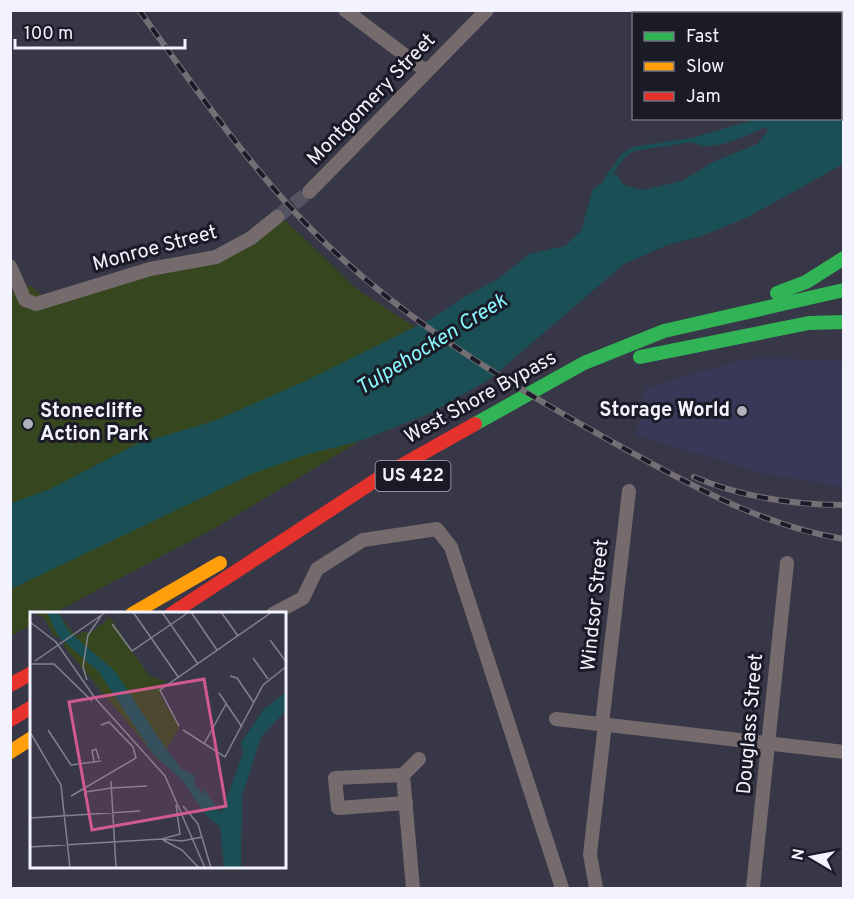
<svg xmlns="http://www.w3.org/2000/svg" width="854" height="899" viewBox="0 0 854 899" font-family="Overpass,sans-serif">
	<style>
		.built { fill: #383858 }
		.green { fill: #364720 }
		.water { fill: #1a5055 }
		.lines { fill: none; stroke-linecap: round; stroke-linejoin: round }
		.stream { stroke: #1a5055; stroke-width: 4 }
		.street-tunnel { stroke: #535362; stroke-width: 14; stroke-dasharray: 14 7; stroke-linecap: butt }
		.street { stroke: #756b6c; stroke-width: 14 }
		.fast { stroke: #30b455; stroke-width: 14 }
		.slow { stroke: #ff9f0a; stroke-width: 14 }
		.jam { stroke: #e5322d; stroke-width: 14 }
		.rail-casing { stroke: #746e75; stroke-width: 6 }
		.rail { stroke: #1b1b28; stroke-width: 4; stroke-dasharray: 11; stroke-linecap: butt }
		.poi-dot { fill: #b1b1be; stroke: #1b1b28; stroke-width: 2 }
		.labels { text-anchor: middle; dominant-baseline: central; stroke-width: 6; stroke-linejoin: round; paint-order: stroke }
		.shield { fill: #1b1b28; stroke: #b2b2be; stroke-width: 1.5 }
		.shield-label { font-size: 18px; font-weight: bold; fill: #f2f3fe }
		.street-label { font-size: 20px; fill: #f2f3fe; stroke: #1b1b28 }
		.poi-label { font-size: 20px; font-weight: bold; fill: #f2f3fe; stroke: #1b1b28; text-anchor: end }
		.water-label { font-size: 21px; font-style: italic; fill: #89f9ff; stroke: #1b1b28 }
		.inset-road { fill: none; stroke: #828290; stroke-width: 1.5 }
		.view { fill: #d05a8c; fill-opacity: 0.15; stroke: #d05a8c; stroke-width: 3 }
		.inset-edge { fill: none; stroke: #f2f3fe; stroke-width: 3 }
	</style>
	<rect width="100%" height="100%" fill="#373747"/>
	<!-- built -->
	<polygon class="built" points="764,358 843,361 843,487 762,473 636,435 646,388 742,360"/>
	<!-- green -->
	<polygon class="green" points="285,220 358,290 415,327 460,397 428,414 360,441 217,527 52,614 32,614 31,625 11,636 11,294 30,285 53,305 134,279 218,263"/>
	<!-- water -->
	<path class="water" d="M 843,77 L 843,164 L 748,217 L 702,236 L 670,244 L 624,264 L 490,379 L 428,414 L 360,441 L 305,455 L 252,474 L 11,589 L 11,503 L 50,489 L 137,444 L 214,421 L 301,383 L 433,318 L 464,297 L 498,279 L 529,254 L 565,246 L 581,231 L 593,189 L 616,173 L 623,185 L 643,190 L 682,181 L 711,163 L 757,144 L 768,131 L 765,127 C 744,137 707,156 688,139 L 757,119 L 840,118 L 841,79 Z"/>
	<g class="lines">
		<!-- stream -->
		<polyline class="stream" points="605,181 623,156 633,149 692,140"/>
		<!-- street-tunnel -->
		<polyline class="street-tunnel" points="277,217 309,192"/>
		<!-- street -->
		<g class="street">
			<polyline points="345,10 426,71"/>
			<polyline points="309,192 487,10"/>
			<polyline points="10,266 25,300 36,304 150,269 216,257 251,238 277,217"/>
			<polyline points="273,614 303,598 317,569 363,540 437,529 451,547 562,888"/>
			<polyline points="556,719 844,752"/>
			<polyline points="602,724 629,491"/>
			<polyline points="403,775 335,778 338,808 406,803"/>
			<polyline points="413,888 403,775 419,759"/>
			<polyline points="596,888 590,854 605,724"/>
			<polyline points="753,888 787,563"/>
		</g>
		<!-- fast -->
		<g class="fast">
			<polyline points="777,293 806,282 844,258"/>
			<polyline points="640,357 809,323 844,322"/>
			<polyline points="475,424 584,363 664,331 844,290"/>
		</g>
		<!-- slow -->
		<g class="slow">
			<polyline points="132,614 220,563"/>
			<polyline points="10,752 32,738"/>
		</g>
		<!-- jam -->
		<g class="jam">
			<polyline points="171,614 379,478 475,424"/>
			<polyline points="10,685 32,673"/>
			<polyline points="10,720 32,707"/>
		</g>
		<!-- rail casing -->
		<g class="rail-casing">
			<g id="rail">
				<path d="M 139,10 C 185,74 230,139 282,198 C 376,305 503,382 627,450 C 694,487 766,527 844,539"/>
				<path d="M 694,477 C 742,497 792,505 844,505"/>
			</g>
		</g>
		<!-- rail -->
		<use href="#rail" class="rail"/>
	</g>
	<!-- markers -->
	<g class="poi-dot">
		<circle cx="742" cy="411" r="6"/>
		<circle cx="28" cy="424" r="6"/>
	</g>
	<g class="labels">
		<!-- shield labels -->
		<rect class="shield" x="375.5" y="461" width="75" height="30" rx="4.5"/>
		<g class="shield-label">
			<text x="413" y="476">US 422</text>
		</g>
		<!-- street labels -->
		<g class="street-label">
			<text transform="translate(372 100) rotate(-46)">Montgomery Street</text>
			<text transform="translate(155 249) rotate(-15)">Monroe Street</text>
			<text transform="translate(481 398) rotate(-29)">West Shore Bypass</text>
			<text transform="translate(596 605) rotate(-84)">Windsor Street</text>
			<text transform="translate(751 724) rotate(-85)">Douglass Street</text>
		</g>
		<!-- poi labels -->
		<g class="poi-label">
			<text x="730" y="411">Storage World</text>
			<text x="40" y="412" text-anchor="start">Stonecliffe<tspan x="40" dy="23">Action Park</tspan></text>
		</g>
		<!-- water labels -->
		<g class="water-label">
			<text transform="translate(432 345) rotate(-32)">Tulpehocken Creek</text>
		</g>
	</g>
	<!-- overview -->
	<g transform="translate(30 612)">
		<rect width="256" height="256" fill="#373747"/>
		<path d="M 6,0 L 33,0 L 30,3 L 45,24 L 55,19 L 61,21 L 80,5 L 119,64 L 136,69 L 128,74 L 132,79 L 130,83 L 149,115 L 130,150 L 33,33 L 36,29 L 24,24 L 12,3 L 8,4 Z" fill="#364720"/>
		<path d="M 17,0 L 28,0 L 39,20 L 84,58 L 136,137 L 152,158 L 164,163 L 165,173 L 175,185 L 171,173 L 191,202 L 213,141 L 211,131 L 234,97 L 256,80 L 256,98 L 231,125 L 212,184 L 211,256 L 194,256 L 190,215 L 176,203 L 151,167 L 123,142 L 69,60 L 28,24 Z" fill="#1a5055"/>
		<path class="inset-road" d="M 103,0 L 149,66M 132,0 L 168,52M 161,0 L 187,38M 191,0 L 208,24M 0,10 L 26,30 L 65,86 L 135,164 L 175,256M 82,12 L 102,39 L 159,0M 240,28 L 257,51M 223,46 L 238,67M 5,49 L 76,0M 1,52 L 24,52 L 62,89M 200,64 L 207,66 L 224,91M 57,68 L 53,55 L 58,23 L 71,4M 189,81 L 212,115M 149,114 L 130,78 L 242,0M 18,118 L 41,153 L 71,149M 153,118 L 195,145 L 233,73 L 257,54M 0,120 L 31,173 L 40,256M 174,132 L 196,92M 64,149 L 62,139 L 66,137 L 69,147M 81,169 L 86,256M 81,176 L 117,174M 56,180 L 81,176M 41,184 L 106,146 L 103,135 L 79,110 L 71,113M 153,194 L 168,212 L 181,256M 0,206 L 110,199M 132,227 L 150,222 L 146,193M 133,228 L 152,238 L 169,256M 0,235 L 132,227 L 152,229 L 172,225"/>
		<path class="view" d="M 174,67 L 196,194 L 62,218 L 39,90 Z"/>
		<rect width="256" height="256" class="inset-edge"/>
	</g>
	<!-- border -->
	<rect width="854" height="899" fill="none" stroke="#f2f3fe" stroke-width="24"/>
	<!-- legend -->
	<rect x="632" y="12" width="210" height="108" fill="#1b1b28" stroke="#71717e" stroke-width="1.5"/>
	<rect x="644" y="32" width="30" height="9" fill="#30b455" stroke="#71717e" stroke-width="1.5"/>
	<text x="686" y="42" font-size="18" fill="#f2f3fe">Fast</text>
	<rect x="644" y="62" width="30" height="9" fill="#ff9f0a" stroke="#71717e" stroke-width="1.5"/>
	<text x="686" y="72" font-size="18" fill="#f2f3fe">Slow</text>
	<rect x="644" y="92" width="30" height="9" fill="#e5322d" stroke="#71717e" stroke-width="1.5"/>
	<text x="686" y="102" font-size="18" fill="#f2f3fe">Jam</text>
	<!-- north arrow -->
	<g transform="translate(812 857) rotate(280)" stroke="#1b1b28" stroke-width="4.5" paint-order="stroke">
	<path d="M0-4.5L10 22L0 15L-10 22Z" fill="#f2f3fe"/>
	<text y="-9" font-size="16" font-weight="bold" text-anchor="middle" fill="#f2f3fe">N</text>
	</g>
	<!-- scale -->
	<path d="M15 39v9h170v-9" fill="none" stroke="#f2f3fe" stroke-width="3"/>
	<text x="24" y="39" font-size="18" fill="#f2f3fe" stroke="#1b1b28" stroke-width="4.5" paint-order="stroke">100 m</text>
</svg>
